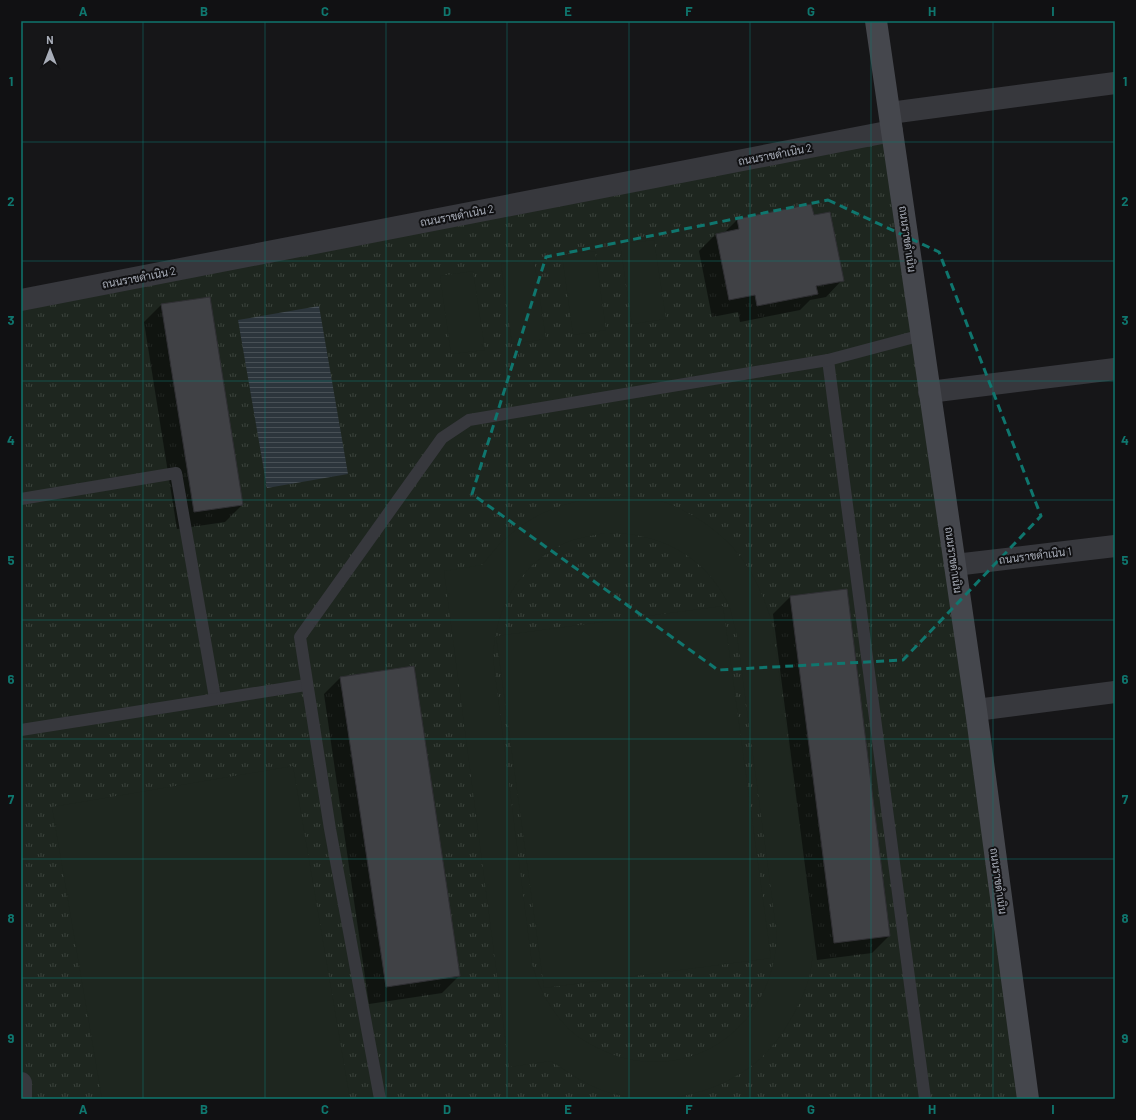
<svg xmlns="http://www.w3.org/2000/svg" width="1136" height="1120" viewBox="0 0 1136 1120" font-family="Barlow,Sarabun,sans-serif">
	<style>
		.grass { fill: url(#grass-tufts) }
		.pitch { fill: #1e261f; fill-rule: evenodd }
		.water { fill: url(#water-rules) }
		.shadow { fill: #0007 }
		.building { fill: #404145; stroke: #303034 }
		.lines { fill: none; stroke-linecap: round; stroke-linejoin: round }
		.lane { stroke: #37383d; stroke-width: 12 }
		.street { stroke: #37383d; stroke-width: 22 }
		.secondary { stroke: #45474d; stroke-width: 22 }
		.marked { fill: none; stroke: #0f766e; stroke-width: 3; stroke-dasharray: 8 5; stroke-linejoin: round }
		.grid { fill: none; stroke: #0f766e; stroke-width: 1; stroke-opacity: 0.55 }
		.labels { text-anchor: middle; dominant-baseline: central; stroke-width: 4; stroke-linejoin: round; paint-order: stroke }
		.street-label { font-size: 11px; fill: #a8adb8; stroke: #111113 }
		.neatline { fill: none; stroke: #0f766e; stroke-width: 1.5 }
		.grid-label { font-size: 13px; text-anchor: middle; font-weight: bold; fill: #0f766e }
	</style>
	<defs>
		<pattern id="grass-tufts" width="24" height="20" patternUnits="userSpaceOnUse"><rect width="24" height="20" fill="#1e261f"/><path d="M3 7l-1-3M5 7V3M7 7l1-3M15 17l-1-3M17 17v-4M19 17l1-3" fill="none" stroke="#3c433d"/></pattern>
		<pattern id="water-rules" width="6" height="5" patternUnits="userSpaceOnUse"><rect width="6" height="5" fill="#2c353c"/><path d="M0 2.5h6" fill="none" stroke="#485056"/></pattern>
	</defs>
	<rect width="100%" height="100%" fill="#161618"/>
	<!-- grass -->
	<polygon class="grass" points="892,131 1028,1099 21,1099 21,300"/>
	<!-- pitch -->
	<g class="pitch">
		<polygon points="654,240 666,319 632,324 620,244"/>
		<polygon points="595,251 606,330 573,335 562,255"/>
		<polygon points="534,260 546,339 512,344 501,264"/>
		<polygon points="473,271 485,350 451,354 440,276"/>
		<path d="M 628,496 C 638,498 649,499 659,501 C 671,503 684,511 695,517 C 738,543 757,575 772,622 L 814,930 C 813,949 813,969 806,987 C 798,1010 779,1042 761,1058 C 721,1094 658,1109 607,1092 C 586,1085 569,1073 551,1061 L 509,1067 L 444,571 L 482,565 C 489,557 496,547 504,540 C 542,505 579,498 628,496 ZM 605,533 C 658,532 703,554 728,603 C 732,613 734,625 737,636 L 777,935 C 774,1017 707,1078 624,1058 C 608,1054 583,1042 571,1031 C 551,1012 539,989 532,964 L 493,658 C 495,610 517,568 561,545 C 575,538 590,536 605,533 Z"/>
		<polygon points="723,606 771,958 544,988 496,636"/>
		<polygon points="293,766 350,1099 102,1099 52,807"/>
	</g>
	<!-- water -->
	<polygon class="water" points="319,306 348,474 267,488 238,320"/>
	<!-- shadow -->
	<g class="shadow">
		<polygon points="811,206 813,216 842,280 826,297 810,300 800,310 740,322 738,312 712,317 699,251 716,234 724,233 737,220"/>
		<polygon points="161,305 242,505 225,522 177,529 144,322"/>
		<polygon points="790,597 889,936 872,953 817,960 773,614"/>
		<polygon points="341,677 459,976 442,993 369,1004 324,694"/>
	</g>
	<!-- building -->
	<g class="building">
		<polygon points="811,204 814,215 830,212 844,281 816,286 818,294 757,306 755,295 729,300 716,234 739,229 737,219"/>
		<polygon points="210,297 243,505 194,512 161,304"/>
		<polygon points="847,589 890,936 834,943 790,596"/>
		<polygon points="414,666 460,976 386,987 340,677"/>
	</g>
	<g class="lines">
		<!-- lane -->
		<g class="lane">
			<polyline points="828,360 925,1099"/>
			<polyline points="21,499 176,473 215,698"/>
			<polyline points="21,730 306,685"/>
			<polyline points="380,1099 330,829 300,637 442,438 469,420 828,360 922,335"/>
		</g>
		<!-- street -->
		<g class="street">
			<polyline points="890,113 1115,83"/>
			<polyline points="21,300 892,131"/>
			<polyline points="929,392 1115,369"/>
			<polyline points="955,565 1115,546"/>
			<polyline points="976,710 1115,692"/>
			<polyline points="21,1083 21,1099"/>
		</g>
		<!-- secondary -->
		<polyline class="secondary" points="876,21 976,710 1028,1099"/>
	</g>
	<!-- marked area -->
	<path class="marked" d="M 828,200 L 939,252 L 1041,516 L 903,660 L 718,670 L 472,494 L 546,257 Z"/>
	<!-- grid -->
	<path class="grid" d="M 143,21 L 143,1099M 265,21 L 265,1099M 386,21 L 386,1099M 507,21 L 507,1099M 629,21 L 629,1099M 750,21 L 750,1099M 871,21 L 871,1099M 993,21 L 993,1099M 21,142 L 1115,142M 21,261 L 1115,261M 21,381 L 1115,381M 21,500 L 1115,500M 21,620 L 1115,620M 21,739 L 1115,739M 21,859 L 1115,859M 21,978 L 1115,978"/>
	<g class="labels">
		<!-- street labels -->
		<g class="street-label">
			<text transform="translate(775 154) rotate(-11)">ถนนราขดำเนิน 2</text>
			<text transform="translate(457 215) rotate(-11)">ถนนราขดำเนิน 2</text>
			<text transform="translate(908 239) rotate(82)">ถนนราขดำเนิน</text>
			<text transform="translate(139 277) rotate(-11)">ถนนราขดำเนิน 2</text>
			<text transform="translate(1035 555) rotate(-7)">ถนนราขดำเนิน 1</text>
			<text transform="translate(954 560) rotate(82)">ถนนราขดำเนิน</text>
			<text transform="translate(999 881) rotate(82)">ถนนราขดำเนิน</text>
		</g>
	</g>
	<!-- border -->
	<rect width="1136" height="1120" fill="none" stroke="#111113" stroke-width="44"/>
	<!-- north arrow -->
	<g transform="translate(50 50)" stroke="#111113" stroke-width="3" paint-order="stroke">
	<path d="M0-3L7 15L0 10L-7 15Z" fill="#a8adb8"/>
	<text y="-6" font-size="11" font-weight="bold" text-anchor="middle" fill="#a8adb8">N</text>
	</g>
	<rect x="22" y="22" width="1092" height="1076" class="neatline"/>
	<g class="grid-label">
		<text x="83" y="16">A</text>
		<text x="204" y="16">B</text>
		<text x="325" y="16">C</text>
		<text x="447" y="16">D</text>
		<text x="568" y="16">E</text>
		<text x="689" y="16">F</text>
		<text x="811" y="16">G</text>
		<text x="932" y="16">H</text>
		<text x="1053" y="16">I</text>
		<text x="11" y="86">1</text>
		<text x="1125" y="86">1</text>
		<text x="11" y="206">2</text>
		<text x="1125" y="206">2</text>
		<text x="11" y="325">3</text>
		<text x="1125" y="325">3</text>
		<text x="11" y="445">4</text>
		<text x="1125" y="445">4</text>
		<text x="11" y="565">5</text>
		<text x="1125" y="565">5</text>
		<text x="11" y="684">6</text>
		<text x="1125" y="684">6</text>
		<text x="11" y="804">7</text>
		<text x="1125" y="804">7</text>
		<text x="11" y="923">8</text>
		<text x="1125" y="923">8</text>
		<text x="11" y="1043">9</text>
		<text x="1125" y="1043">9</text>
		<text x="83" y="1114">A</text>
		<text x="204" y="1114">B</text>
		<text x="325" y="1114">C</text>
		<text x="447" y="1114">D</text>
		<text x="568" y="1114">E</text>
		<text x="689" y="1114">F</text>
		<text x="811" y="1114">G</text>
		<text x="932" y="1114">H</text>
		<text x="1053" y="1114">I</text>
	</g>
</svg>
